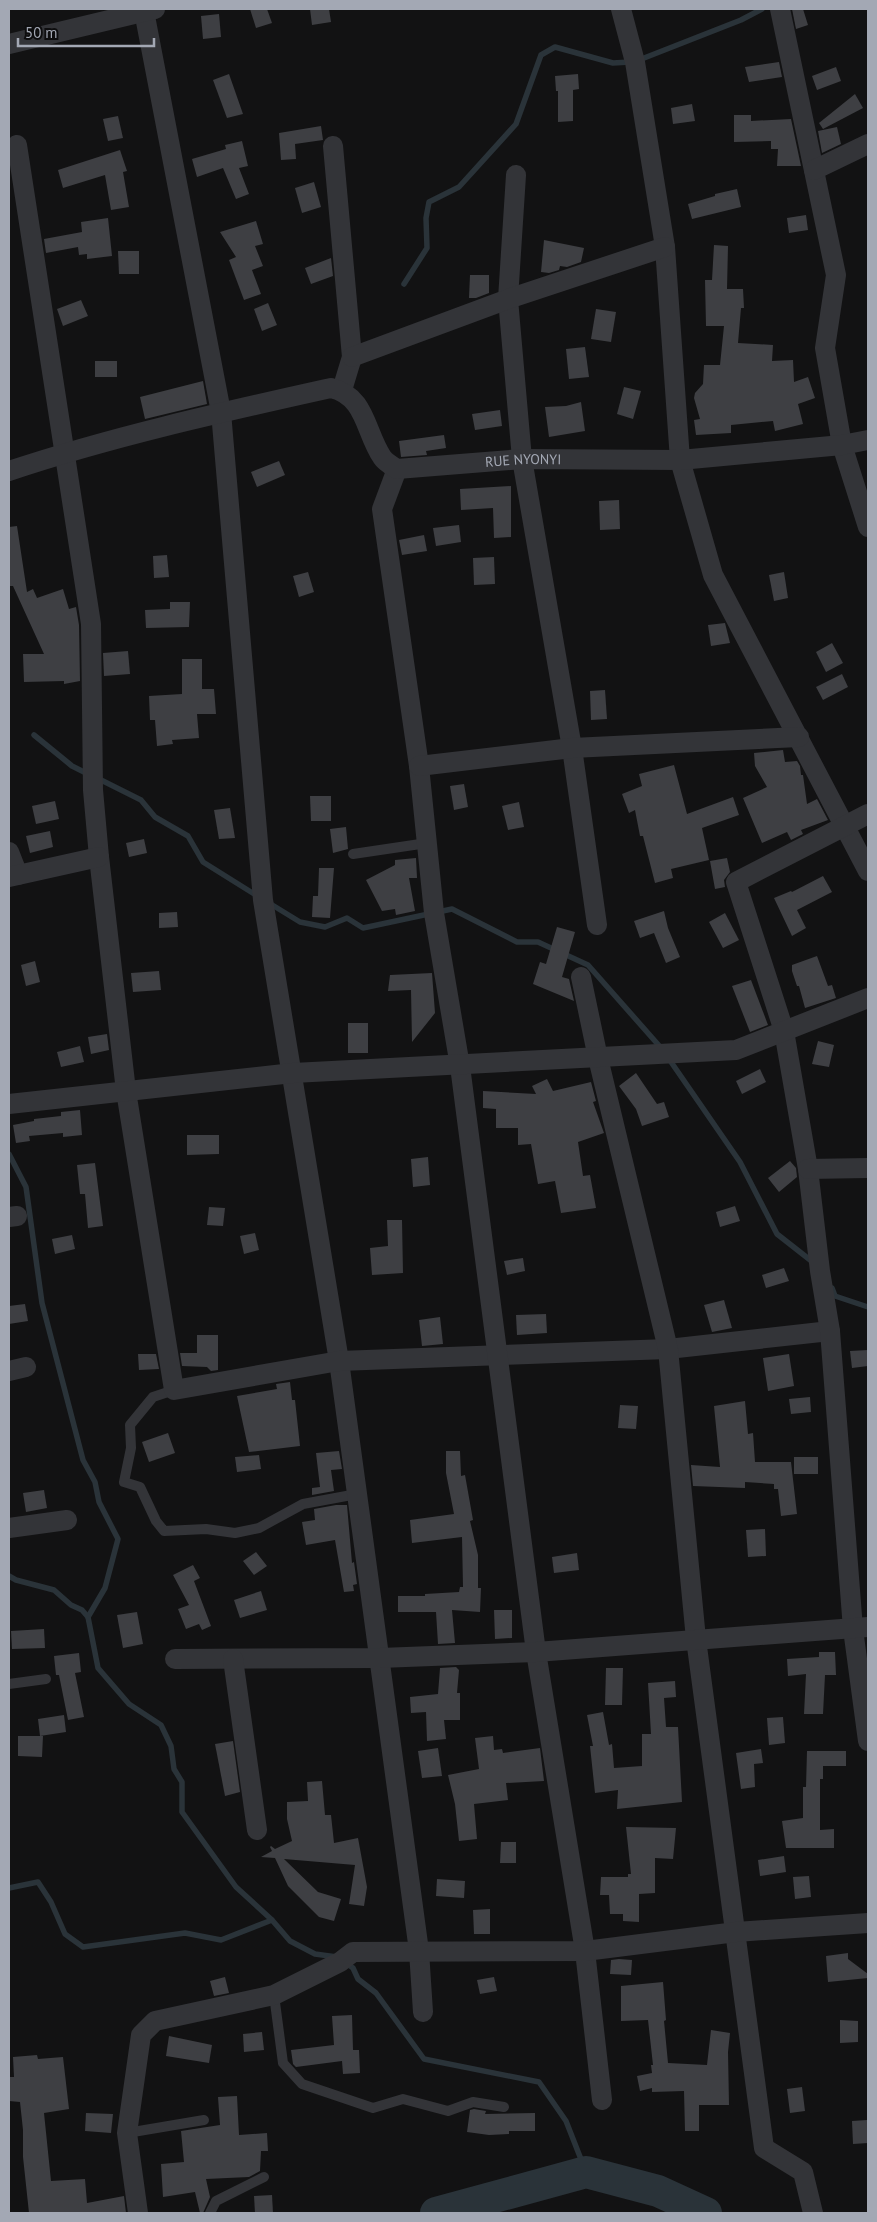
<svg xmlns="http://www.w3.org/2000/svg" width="877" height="2222" viewBox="0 0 877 2222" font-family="'PT Sans',sans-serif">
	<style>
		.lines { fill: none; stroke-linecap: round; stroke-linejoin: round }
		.stream { stroke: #2a3339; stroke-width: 5.5 }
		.river { stroke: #2a3339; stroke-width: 32 }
		.building { fill: #3e3f43 }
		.service { stroke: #333438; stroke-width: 10 }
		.minor { stroke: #333438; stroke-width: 20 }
		.labels { text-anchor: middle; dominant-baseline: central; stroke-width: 4; stroke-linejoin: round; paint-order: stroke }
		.street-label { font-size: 14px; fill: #a3a8b4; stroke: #0d0d0e }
	</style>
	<rect width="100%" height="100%" fill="#121213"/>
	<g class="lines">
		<!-- stream -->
		<g class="stream">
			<polyline points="639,60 741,20 762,9"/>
			<polyline points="404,284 427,248 426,218 429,202 459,187 516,124 541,55 555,47 613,63 630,62"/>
			<polyline points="34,735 72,766 88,774"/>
			<polyline points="97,778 141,800 155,817 188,836 203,862 259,897"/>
			<polyline points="269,903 300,922 325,927 347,918 363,928 452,909 517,942 538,942 588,965 662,1049"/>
			<polyline points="669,1059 740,1162 777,1234 814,1263"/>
			<polyline points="9,1154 26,1187 42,1303 83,1460 95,1482 99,1502 118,1539 105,1588 88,1617"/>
			<polyline points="832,1288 835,1296 868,1307"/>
			<polyline points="9,1576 16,1580 54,1590 71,1605 82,1610 88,1617 98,1668 129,1704 161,1725 171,1746 174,1769 182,1782 182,1812 236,1887 272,1920 290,1941 315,1954 337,1957"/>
			<polyline points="9,1888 38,1882 51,1902 65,1934 83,1947 185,1933 221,1940 272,1920"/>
			<polyline points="345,1962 353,1968 358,1979 376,1993 424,2059 539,2082 566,2121 586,2172"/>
		</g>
		<!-- river -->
		<polyline class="river" points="436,2213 586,2172 658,2191 706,2213"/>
	</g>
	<!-- building -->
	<g class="building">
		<polygon points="250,9 267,9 272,23 256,28"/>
		<polygon points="310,9 329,9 331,22 312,25"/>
		<polygon points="792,9 803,9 808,25 796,29"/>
		<polygon points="219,14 221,37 203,39 201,16"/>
		<polygon points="779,62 782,77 749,82 745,67"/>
		<polygon points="836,67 841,81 817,90 812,76"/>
		<polygon points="229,74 243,114 227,118 213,80"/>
		<polygon points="578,74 579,89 573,90 573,121 558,122 558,91 556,91 555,76"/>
		<polygon points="855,94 863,108 823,129 819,123"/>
		<polygon points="692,104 695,121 673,124 671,108"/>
		<polygon points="734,115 751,115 751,121 791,119 801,166 777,166 778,149 771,149 771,141 734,142"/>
		<polygon points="118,116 123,138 108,141 103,119"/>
		<polygon points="321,126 323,140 295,144 296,159 281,160 279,133"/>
		<polygon points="837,127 841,144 822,153 818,131"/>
		<polygon points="242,141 248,166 239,168 249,194 236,199 223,168 197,177 192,159 226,149 225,145"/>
		<polygon points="120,150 127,171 123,172 129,207 111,210 105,175 63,188 58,170"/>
		<polygon points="314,182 321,207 302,213 295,188"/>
		<polygon points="737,189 741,207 692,219 688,204 715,196 715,194"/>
		<polygon points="806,215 808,230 789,233 787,218"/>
		<polygon points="108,218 112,256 87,259 87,254 79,255 78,247 46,253 44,239 82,232 81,222"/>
		<polygon points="256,221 263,244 255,246 263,266 252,270 261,294 244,300 229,260 236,257 220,232"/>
		<polygon points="544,240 584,248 581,262 567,267 560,266 559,270 549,273 541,272"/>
		<polygon points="714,245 728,246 727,289 743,289 744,308 741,308 738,343 773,345 772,361 793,360 794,382 808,377 815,398 798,404 803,424 775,431 773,421 731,425 731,433 696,435 694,420 700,419 694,398 695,393 703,384 704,365 720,365 724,326 706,326 705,280 712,280"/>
		<polygon points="118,251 139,251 139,274 119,274"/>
		<polygon points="331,258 333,276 311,284 305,268"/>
		<polygon points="470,275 489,275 489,293 476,298 469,298"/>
		<polygon points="81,300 88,316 63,326 57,309"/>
		<polygon points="268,303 277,325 262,331 254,309"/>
		<polygon points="596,309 616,312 611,342 591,339"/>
		<polygon points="585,347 589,377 569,379 566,349"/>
		<rect x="95" y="361" width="22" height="16"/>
		<polygon points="203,381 207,404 145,419 140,397"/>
		<polygon points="624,387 641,391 633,419 617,414"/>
		<polygon points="581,402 585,431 549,437 545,407 566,406"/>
		<polygon points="500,410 502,426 475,430 472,414"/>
		<polygon points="444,435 446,448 426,451 427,455 401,457 399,441"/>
		<polygon points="279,461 285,475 257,487 251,472"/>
		<polygon points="511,486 511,537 494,538 493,508 461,510 460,489"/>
		<polygon points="619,500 620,529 600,530 599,501"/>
		<polygon points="459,525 461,542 436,546 433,528"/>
		<polygon points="17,526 27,592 33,589 37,598 63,589 69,609 76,607 79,625 80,681 64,684 64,681 24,682 23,654 44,654 13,586 9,586 9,527"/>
		<polygon points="424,535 427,551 402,555 399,540"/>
		<polygon points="167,555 169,577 154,578 153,556"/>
		<polygon points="494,557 495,584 474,585 473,558"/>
		<polygon points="308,572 314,592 299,597 293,576"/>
		<polygon points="784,572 788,598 774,601 769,575"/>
		<polygon points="170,602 190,602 189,627 146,628 145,610 170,609"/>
		<polygon points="725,623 730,643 711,646 708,625"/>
		<polygon points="832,643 843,663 826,672 816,652"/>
		<polygon points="128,651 130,674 104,676 103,653"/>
		<polygon points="182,659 202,659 202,689 214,689 216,714 197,714 199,738 172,740 173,744 157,746 155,720 150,720 149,696 182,694"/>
		<polygon points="842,674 848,687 823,700 816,687"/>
		<polygon points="605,690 607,719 591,720 590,691"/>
		<polygon points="783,750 785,762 797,761 800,766 801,775 803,775 807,804 817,799 828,820 801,830 803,834 791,840 787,832 762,843 743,798 767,787 755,766 754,753"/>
		<polygon points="674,765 687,814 733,797 739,815 702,828 709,860 671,869 673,878 655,883 643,836 640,836 635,810 629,813 622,794 642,786 639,774"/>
		<polygon points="464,784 468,807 454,810 450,786"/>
		<polygon points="310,796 331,796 331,821 311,821"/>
		<polygon points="55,801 59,819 36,824 32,806"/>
		<polygon points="519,802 524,827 508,830 502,806"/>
		<polygon points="230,808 235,838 219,839 214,810"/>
		<polygon points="346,827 348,849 333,853 330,829"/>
		<polygon points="50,831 53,847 30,853 26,836"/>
		<polygon points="144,839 147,853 129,857 126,843"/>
		<polygon points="416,858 417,878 409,878 415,911 396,915 395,909 382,911 366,880 395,865 395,860"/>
		<polygon points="727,858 730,872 724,880 725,887 715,889 710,861"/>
		<polygon points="319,868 334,868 330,918 312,917 313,896 318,896"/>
		<polygon points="823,876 832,892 797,910 806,928 792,936 774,898 791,891 792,892"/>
		<polygon points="664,911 668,928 680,957 666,963 654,933 640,938 634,921"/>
		<polygon points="177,912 178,927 159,928 159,913"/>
		<polygon points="725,913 739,940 723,948 709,922"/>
		<polygon points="557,927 575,932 562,977 569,979 574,1001 533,984 540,962 546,964"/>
		<polygon points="817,956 828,986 832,985 836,998 805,1008 799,986 797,986 792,971 792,965"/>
		<polygon points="35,961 40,982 26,986 21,965"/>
		<polygon points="159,971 161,990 133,992 131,973"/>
		<polygon points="432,973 435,1013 412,1042 411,990 388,991 390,975"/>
		<polygon points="751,980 768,1025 750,1032 732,986"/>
		<rect x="348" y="1023" width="20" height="30"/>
		<polygon points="107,1034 109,1050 91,1054 88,1037"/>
		<polygon points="818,1041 834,1045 829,1067 812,1064"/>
		<polygon points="80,1046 84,1062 61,1067 57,1052"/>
		<polygon points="760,1069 766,1082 742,1094 736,1081"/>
		<polygon points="636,1073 657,1104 664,1102 669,1117 642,1126 636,1109 619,1086"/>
		<polygon points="547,1079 553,1091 591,1082 596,1101 593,1102 604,1133 578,1142 583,1176 590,1175 596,1208 561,1213 555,1181 538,1184 531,1144 518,1145 518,1128 496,1128 496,1109 483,1108 483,1091 536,1094 532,1086"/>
		<polygon points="80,1110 82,1135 63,1137 63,1133 29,1136 30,1141 16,1143 13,1125 34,1121 34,1119 61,1116 61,1112"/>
		<polygon points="187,1135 219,1135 219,1154 187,1155"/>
		<polygon points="428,1157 430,1185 413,1187 411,1159"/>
		<polygon points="790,1161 796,1168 797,1177 779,1192 768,1178"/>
		<polygon points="95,1163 103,1226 88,1228 85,1194 80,1194 77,1165"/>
		<polygon points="735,1206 740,1221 720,1227 716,1212"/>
		<polygon points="209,1207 225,1208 223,1226 207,1225"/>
		<polygon points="387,1220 402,1220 403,1273 372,1275 370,1248 388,1246"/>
		<polygon points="255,1233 259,1250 244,1254 240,1236"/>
		<polygon points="72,1235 75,1249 55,1254 52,1239"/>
		<polygon points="523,1258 525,1271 507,1275 504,1261"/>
		<polygon points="784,1268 789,1281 766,1288 762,1275"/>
		<polygon points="724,1300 732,1328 712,1332 704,1305"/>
		<polygon points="25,1304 28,1321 9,1324 9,1306"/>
		<polygon points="546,1314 547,1333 517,1335 516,1315"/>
		<polygon points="440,1317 443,1344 422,1346 419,1320"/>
		<polygon points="197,1335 218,1335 218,1370 211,1371 207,1367 182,1366 180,1353 197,1353"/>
		<polygon points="868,1350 868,1366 852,1368 850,1351"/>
		<polygon points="138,1354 156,1354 159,1369 139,1370"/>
		<polygon points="789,1354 794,1386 768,1391 763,1358"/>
		<polygon points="290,1382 292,1400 295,1400 300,1446 249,1452 237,1396 277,1389 276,1384"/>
		<polygon points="810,1397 811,1412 791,1414 789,1399"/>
		<polygon points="745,1401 748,1434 753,1433 755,1462 791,1462 797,1514 781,1516 778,1489 774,1489 774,1484 745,1482 745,1488 693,1486 691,1465 720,1467 714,1406"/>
		<polygon points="620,1405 638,1406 636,1429 618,1428"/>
		<polygon points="168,1433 175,1453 149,1462 142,1442"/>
		<polygon points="339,1451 342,1469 331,1470 334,1491 312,1495 312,1488 320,1487 316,1453"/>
		<polygon points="446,1451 460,1451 461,1476 465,1475 473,1520 470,1521 478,1555 478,1588 481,1588 480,1612 452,1610 455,1643 438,1644 436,1612 398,1612 398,1596 425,1596 425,1594 459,1592 460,1587 463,1587 462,1537 412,1543 410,1520 454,1514 446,1473"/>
		<polygon points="259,1455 261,1469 237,1472 235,1457"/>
		<rect x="794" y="1457" width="24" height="17"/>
		<polygon points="44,1490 47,1508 26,1512 23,1493"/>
		<polygon points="336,1505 347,1505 352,1563 354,1562 357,1584 353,1585 354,1591 344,1592 335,1540 306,1545 302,1522 315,1520 314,1509"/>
		<polygon points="765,1529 766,1556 748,1557 746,1530"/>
		<polygon points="256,1552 267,1566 254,1575 243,1561"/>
		<polygon points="577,1553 579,1570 554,1573 552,1557"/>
		<polygon points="193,1565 200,1578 194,1581 211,1626 202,1630 199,1624 186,1629 178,1609 189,1605 173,1575"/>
		<polygon points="261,1591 267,1610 240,1618 234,1600"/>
		<polygon points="494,1610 512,1610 512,1638 495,1639"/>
		<polygon points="137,1612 143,1644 123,1648 117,1615"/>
		<polygon points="44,1629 45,1648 12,1649 11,1631"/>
		<polygon points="819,1652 835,1652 836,1675 825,1675 823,1714 804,1714 806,1674 788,1676 787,1659 819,1657"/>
		<polygon points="79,1653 81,1672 75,1673 84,1717 68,1720 59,1675 56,1675 54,1656"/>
		<polygon points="456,1667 459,1670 457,1693 460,1693 460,1720 444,1720 446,1739 427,1741 426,1712 411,1713 410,1697 438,1694 440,1668"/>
		<polygon points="606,1668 623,1668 622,1705 605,1705"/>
		<polygon points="675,1681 676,1697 664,1698 666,1727 678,1727 682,1802 617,1809 618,1790 595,1793 590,1746 593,1746 587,1715 603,1712 609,1745 612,1744 614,1768 642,1766 642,1734 651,1734 648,1683"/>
		<polygon points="64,1715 66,1732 40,1736 43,1736 42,1757 18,1756 18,1736 40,1736 38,1719"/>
		<polygon points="783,1717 785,1743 769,1745 767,1718"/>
		<polygon points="493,1736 494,1750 502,1749 503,1753 540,1748 544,1781 506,1783 508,1800 474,1804 477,1839 459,1841 455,1804 448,1775 479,1769 475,1738"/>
		<polygon points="233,1741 240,1792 225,1796 215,1744"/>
		<polygon points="438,1748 442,1776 422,1778 418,1751"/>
		<polygon points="761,1749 763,1763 754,1764 755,1787 741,1789 736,1753"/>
		<polygon points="807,1751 846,1751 846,1766 823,1766 823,1779 820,1779 820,1830 834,1829 834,1848 786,1848 782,1821 803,1818 803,1787 806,1787"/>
		<polygon points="322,1781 325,1815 331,1815 334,1843 358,1838 367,1887 364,1906 349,1904 355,1865 284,1859 318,1892 341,1899 334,1921 319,1917 288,1886 275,1858 261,1857 272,1851 270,1847 271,1846 275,1849 292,1841 287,1819 287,1802 308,1801 307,1782"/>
		<polygon points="626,1827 676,1828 673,1859 655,1858 655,1893 639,1894 639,1922 623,1921 623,1914 610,1914 609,1895 600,1895 601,1877 628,1877 628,1874 631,1874"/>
		<polygon points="501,1842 516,1842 516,1863 500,1863"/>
		<polygon points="784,1856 786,1872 760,1876 758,1860"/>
		<polygon points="809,1876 811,1897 795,1899 793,1877"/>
		<polygon points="437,1879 465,1881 464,1898 436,1896"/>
		<polygon points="490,1909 490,1934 474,1934 473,1910"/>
		<polygon points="848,1953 848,1959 868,1974 868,1978 828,1982 826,1956"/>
		<polygon points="619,1959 632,1960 631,1975 610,1974 611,1960"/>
		<polygon points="225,1977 229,1993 214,1996 210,1981"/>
		<polygon points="494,1977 497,1991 480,1994 477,1980"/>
		<polygon points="663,1982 666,2020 664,2021 668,2063 707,2065 711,2030 730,2033 728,2052 729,2105 699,2105 699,2131 685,2131 684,2091 652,2092 652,2088 640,2091 637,2076 652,2073 651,2065 653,2065 648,2020 621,2021 621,1986"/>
		<polygon points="352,2015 353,2050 359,2050 360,2073 343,2074 342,2061 296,2067 293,2064 291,2050 334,2045 332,2016"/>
		<polygon points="840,2020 858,2021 858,2042 840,2043"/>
		<polygon points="262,2032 264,2050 244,2052 243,2034"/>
		<polygon points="169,2036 212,2045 209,2063 166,2056"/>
		<polygon points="37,2055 38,2059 63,2057 69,2109 44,2113 51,2181 85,2179 87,2203 124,2196 126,2213 29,2213 23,2157 23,2130 20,2102 9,2101 9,2077 14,2077 13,2057"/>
		<polygon points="802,2087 805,2111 790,2113 787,2089"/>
		<polygon points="237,2096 239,2135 267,2133 268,2151 261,2151 260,2171 249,2177 206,2179 210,2197 203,2213 200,2213 195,2192 163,2197 161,2164 184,2162 181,2131 220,2125 218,2097"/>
		<polygon points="474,2109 486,2111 485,2114 535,2113 535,2131 509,2131 509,2134 489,2135 467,2132 470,2110"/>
		<polygon points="86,2113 113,2114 111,2133 85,2131"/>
		<polygon points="867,2120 868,2143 853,2144 852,2121"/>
		<polygon points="272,2195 273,2213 255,2213 254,2196"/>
	</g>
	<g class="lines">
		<!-- service -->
		<g class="service">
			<polyline points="353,854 427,843"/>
			<polyline points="174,1390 153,1397 130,1425 131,1448 124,1482 140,1487 156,1521 164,1531 206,1529 235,1533 259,1528 303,1504 357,1494"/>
			<polyline points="9,1684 46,1679"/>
			<polyline points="274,1995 283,2063 302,2084 373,2108 403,2099 448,2111 473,2102 504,2107"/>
			<polyline points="127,2133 204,2120"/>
			<polyline points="210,2213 216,2201 264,2177"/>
		</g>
		<!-- minor -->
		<g class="minor">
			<polyline points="621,9 635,62 665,247 680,460 713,575 868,871"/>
			<polyline points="780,9 836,275 825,348 842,445 868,527"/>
			<polyline points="144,11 221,412 263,900 339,1361 419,1951 423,2012"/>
			<polyline points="9,44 155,9"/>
			<polyline points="17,145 91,624 93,790 99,857 126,1091 174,1390 339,1361 668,1349 830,1331"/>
			<polyline points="333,146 352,357 342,390"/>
			<polyline points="814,170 868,144"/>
			<polyline points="516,175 508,299 522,459 572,748 597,925"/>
			<polyline points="352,357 508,299 665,247"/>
			<polyline points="397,469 382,509 419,766 434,913 460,1066 536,1652 585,1951 602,2100"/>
			<path id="s1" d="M 9,471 C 114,436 223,412 331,388 C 366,396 365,432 382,457 C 385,462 392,466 397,469 L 522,459 L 680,460 L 842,445 L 868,440"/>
			<polyline points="419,766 572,748 799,737"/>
			<polyline points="868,814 736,882 784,1031 808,1169 820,1271 830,1331 853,1629 868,1741"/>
			<polyline points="9,852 18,875"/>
			<polyline points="9,877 99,857"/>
			<polyline points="581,977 598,1058 668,1349 696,1639 764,2148 803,2172 813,2213"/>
			<polyline points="9,1104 293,1073 736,1050 868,998"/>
			<polyline points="808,1169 868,1168"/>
			<polyline points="9,1217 17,1216"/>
			<polyline points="9,1371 26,1367"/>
			<polyline points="9,1528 67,1520"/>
			<polyline points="175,1659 380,1658 536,1652 868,1627"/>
			<polyline points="233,1659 257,1830"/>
			<polyline points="138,2213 127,2133 141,2035 155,2021 274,1995 340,1962 353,1952 585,1951 736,1932 868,1923"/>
		</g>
	</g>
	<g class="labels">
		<!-- street labels -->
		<g class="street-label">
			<text stroke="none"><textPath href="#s1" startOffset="568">RUE NYONYI</textPath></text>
		</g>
	</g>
	<!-- border -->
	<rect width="877" height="2222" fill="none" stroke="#a3a8b4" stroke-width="20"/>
	<!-- scale -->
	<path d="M18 38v8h136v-8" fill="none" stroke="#a3a8b4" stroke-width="2.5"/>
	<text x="25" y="38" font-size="15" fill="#a3a8b4" stroke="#0d0d0e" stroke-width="4" paint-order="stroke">50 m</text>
</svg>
